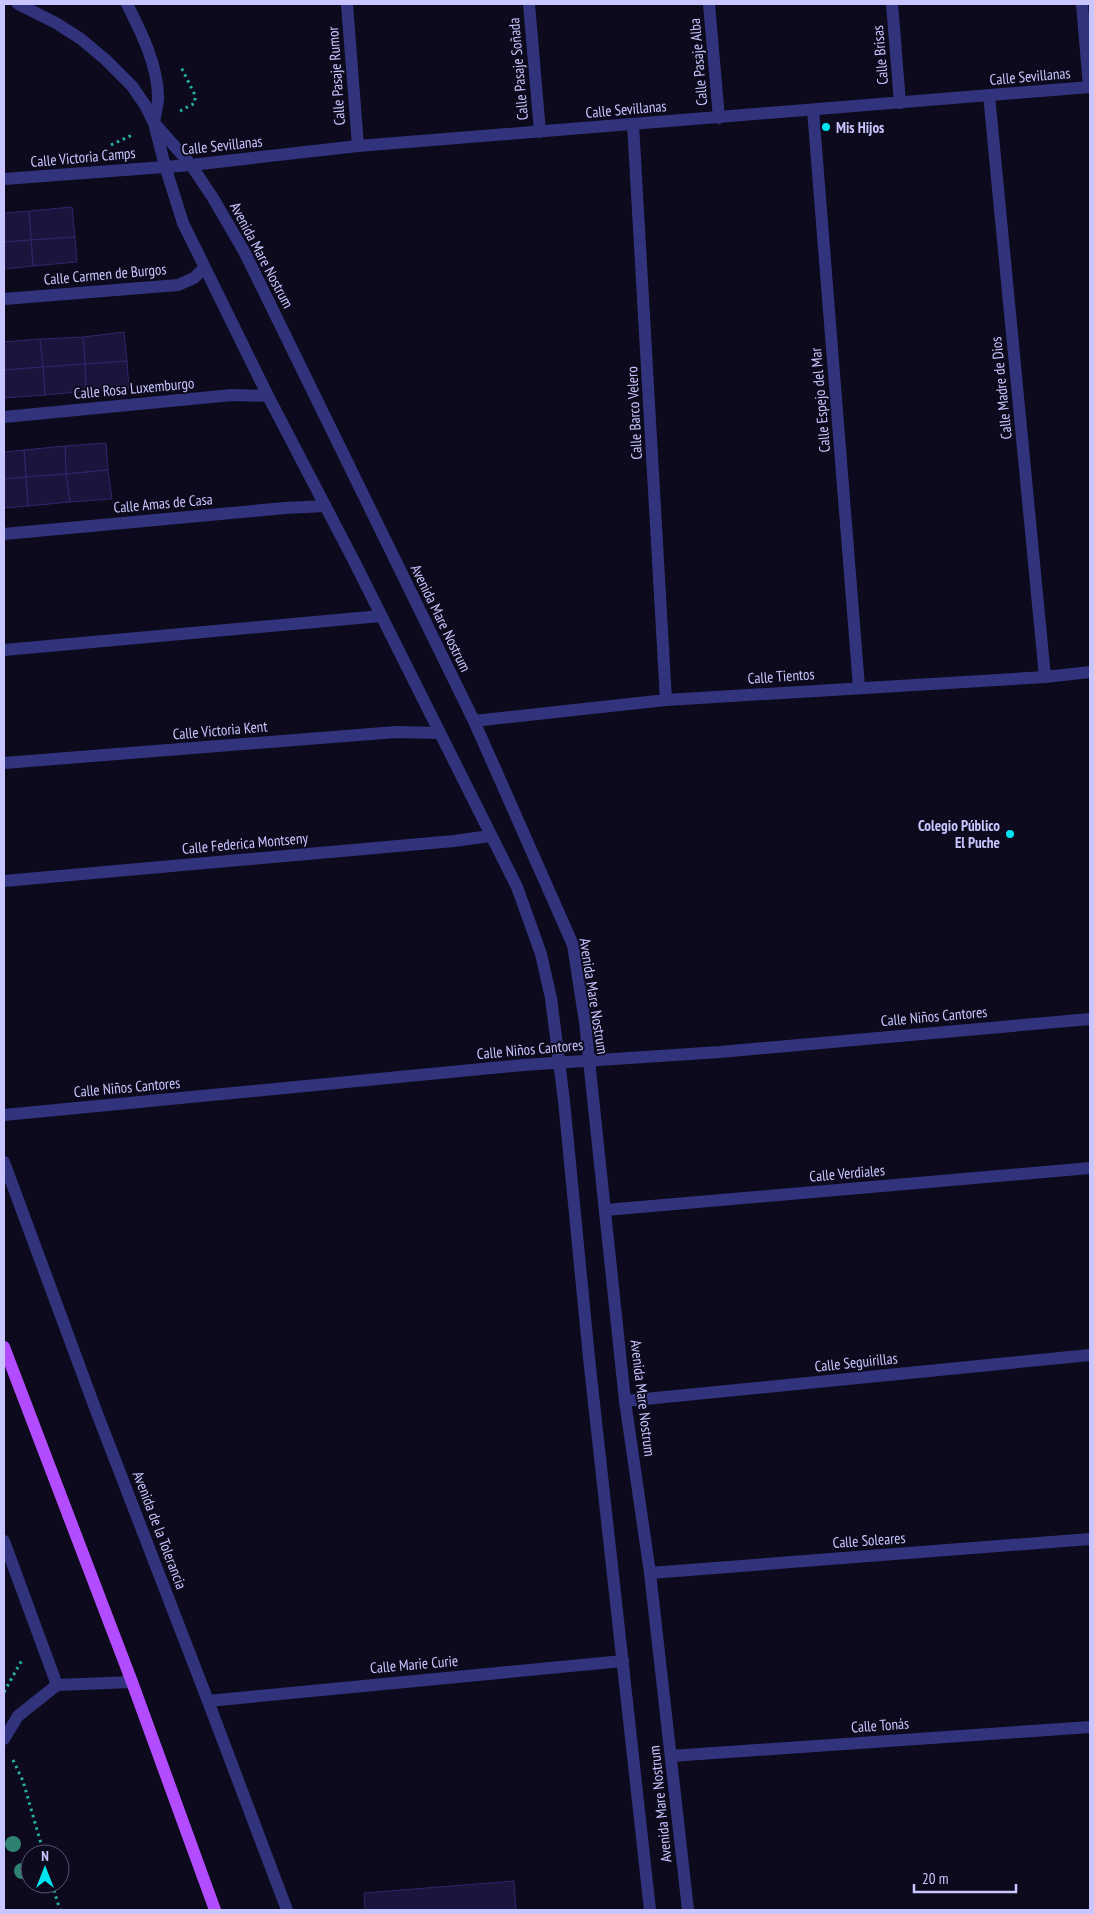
<svg xmlns="http://www.w3.org/2000/svg" width="1094" height="1914" viewBox="0 0 1094 1914" font-family="'PT Sans Narrow',sans-serif">
	<style>
		.building { fill: #1b153e; stroke: #30266b }
		.lines { fill: none; stroke-linecap: round; stroke-linejoin: round }
		.path { stroke: #27b1a2; stroke-width: 3; stroke-dasharray: 2.5 4; stroke-linecap: butt }
		.pedestrian { stroke: #32337d; stroke-width: 12 }
		.minor { stroke: #32337d; stroke-width: 12 }
		.tertiary { stroke: #32337d; stroke-width: 12 }
		.primary { stroke: #b34cff; stroke-width: 12 }
		.tree { fill: #2f8171 }
		.poi-dot { fill: #00e3f0; stroke: #0c0a1c; stroke-width: 2 }
		.labels { text-anchor: middle; dominant-baseline: central; stroke-width: 4; stroke-linejoin: round; paint-order: stroke }
		.street-label { font-size: 15px; fill: #c9c5ff; stroke: #0c0a1c }
		.poi-label { font-size: 15px; font-weight: bold; fill: #c9c5ff; stroke: #0c0a1c; text-anchor: start }
	</style>
	<rect width="100%" height="100%" fill="#0c0a1c"/>
	<!-- building -->
	<g class="building">
		<polygon points="72,207 75,237 31,240 29,211"/>
		<polygon points="29,211 31,240 4,242 4,213"/>
		<polygon points="75,237 77,262 33,266 31,240"/>
		<polygon points="31,240 33,266 4,269 4,242"/>
		<polygon points="124,332 127,361 85,364 83,337"/>
		<polygon points="83,337 85,364 43,367 40,339"/>
		<polygon points="40,339 43,367 4,370 4,342"/>
		<polygon points="127,361 129,389 86,391 85,364"/>
		<polygon points="85,364 86,391 45,395 43,367"/>
		<polygon points="43,367 45,395 4,398 4,370"/>
		<polygon points="106,443 108,470 66,474 65,446"/>
		<polygon points="65,446 66,474 26,477 24,450"/>
		<polygon points="24,450 26,477 4,479 4,452"/>
		<polygon points="108,470 112,499 70,502 66,474"/>
		<polygon points="66,474 70,502 28,506 26,477"/>
		<polygon points="26,477 28,506 4,508 4,479"/>
		<polygon points="514,1881 516,1910 365,1910 364,1893"/>
	</g>
	<g class="lines">
		<!-- path -->
		<g class="path">
			<polyline points="180,111 195,103 195,95 180,65"/>
			<polyline points="111,145 132,135"/>
			<polyline points="4,1692 22,1660"/>
			<polyline points="13,1760 23,1781 44,1854"/>
			<polyline points="52,1884 60,1910"/>
		</g>
		<!-- pedestrian -->
		<g class="pedestrian">
			<polyline points="347,4 358,146"/>
			<polyline points="529,4 540,132"/>
			<polyline points="709,4 719,118"/>
			<polyline points="892,4 900,103"/>
			<polyline points="1082,4 1089,87"/>
			<polyline points="989,95 1045,677"/>
			<polyline points="813,110 859,687"/>
			<polyline points="633,124 666,700"/>
		</g>
		<!-- minor -->
		<g class="minor">
			<polyline points="4,179 191,165 358,146 1090,87"/>
			<polyline points="4,299 178,285 194,278 204,268"/>
			<polyline points="4,417 232,395 268,396"/>
			<polyline points="4,534 285,508 325,506"/>
			<polyline points="4,650 381,616"/>
			<polyline points="474,721 666,700 1045,677 1090,672"/>
			<polyline points="4,763 396,732 439,733"/>
			<polyline points="4,881 454,841 490,836"/>
			<polyline points="4,1115 523,1065 720,1052 1090,1019"/>
			<polyline points="4,1162 95,1408 208,1701 287,1910"/>
			<polyline points="606,1210 1090,1168"/>
			<polyline points="625,1401 1090,1355"/>
			<polyline points="4,1541 57,1685"/>
			<polyline points="650,1573 1090,1539"/>
			<polyline points="208,1701 623,1661"/>
			<polyline points="4,1739 18,1716 57,1685 132,1682"/>
			<polyline points="671,1756 1090,1727"/>
		</g>
		<!-- tertiary -->
		<g class="tertiary">
			<polyline points="18,4 56,23 81,39 106,60 132,86 145,105 154,123 165,166 183,223 268,396 354,561 517,887 541,954 551,998 564,1101 589,1358 650,1910"/>
			<path d="M 127,4 C 141,32 159,67 158,100 C 157,108 155,116 154,123"/>
			<polyline points="156,125 191,165 213,198 245,253 474,721 573,945 585,1022 625,1401 650,1573 688,1910"/>
		</g>
		<!-- primary -->
		<polyline class="primary" points="4,1347 132,1682 215,1910"/>
	</g>
	<!-- trees -->
	<g class="tree">
		<circle cx="13" cy="1844" r="8"/>
		<circle cx="22" cy="1871" r="8"/>
	</g>
	<!-- markers -->
	<g class="poi-dot">
		<circle cx="826" cy="127" r="5"/>
		<circle cx="1010" cy="834" r="5"/>
	</g>
	<g class="labels">
		<!-- street labels -->
		<g class="street-label">
			<text transform="translate(880 55) rotate(-95)">Calle Brisas</text>
			<text transform="translate(698 62) rotate(-95)">Calle Pasaje Alba</text>
			<text transform="translate(518 69) rotate(-95)">Calle Pasaje Soñada</text>
			<text transform="translate(336 76) rotate(-94)">Calle Pasaje Rumor</text>
			<text transform="translate(1030 76) rotate(-5)">Calle Sevillanas</text>
			<text transform="translate(626 109) rotate(-5)">Calle Sevillanas</text>
			<text transform="translate(222 145) rotate(-6)">Calle Sevillanas</text>
			<text transform="translate(83 157) rotate(-5)">Calle Victoria Camps</text>
			<text transform="translate(262 255) rotate(62)">Avenida Mare Nostrum</text>
			<text transform="translate(105 274) rotate(-5)">Calle Carmen de Burgos</text>
			<text transform="translate(134 388) rotate(-5)">Calle Rosa Luxemburgo</text>
			<text transform="translate(1001 388) rotate(-96)">Calle Madre de Dios</text>
			<text transform="translate(820 400) rotate(-95)">Calle Espejo del Mar</text>
			<text transform="translate(634 413) rotate(-93)">Calle Barco Velero</text>
			<text transform="translate(163 503) rotate(-5)">Calle Amas de Casa</text>
			<text transform="translate(441 618) rotate(64)">Avenida Mare Nostrum</text>
			<text transform="translate(781 676) rotate(-4)">Calle Tientos</text>
			<text transform="translate(220 730) rotate(-5)">Calle Victoria Kent</text>
			<text transform="translate(245 843) rotate(-5)">Calle Federica Montseny</text>
			<text transform="translate(594 996) rotate(81)">Avenida Mare Nostrum</text>
			<text transform="translate(934 1016) rotate(-5)">Calle Niños Cantores</text>
			<text transform="translate(530 1049) rotate(-5)">Calle Niños Cantores</text>
			<text transform="translate(127 1087) rotate(-5)">Calle Niños Cantores</text>
			<text transform="translate(847 1173) rotate(-5)">Calle Verdiales</text>
			<text transform="translate(856 1362) rotate(-6)">Calle Seguirillas</text>
			<text transform="translate(643 1398) rotate(83)">Avenida Mare Nostrum</text>
			<text transform="translate(160 1530) rotate(69)">Avenida de la Tolerancia</text>
			<text transform="translate(869 1540) rotate(-4)">Calle Soleares</text>
			<text transform="translate(414 1664) rotate(-5)">Calle Marie Curie</text>
			<text transform="translate(880 1725) rotate(-4)">Calle Tonás</text>
			<text transform="translate(660 1804) rotate(-96)">Avenida Mare Nostrum</text>
		</g>
		<!-- poi labels -->
		<g class="poi-label">
			<text x="836" y="127">Mis Hijos</text>
			<text x="1000" y="825" text-anchor="end">Colegio Público<tspan x="1000" dy="17">El Puche</tspan></text>
		</g>
	</g>
	<!-- border -->
	<rect width="1094" height="1914" fill="none" stroke="#c9c5ff" stroke-width="10"/>
	<!-- north arrow -->
	<g transform="translate(45 1869)"><circle r="24" fill="#0c0a1c" stroke="#585577"/>
	<path d="M0-4L9 19L0 12L-9 19Z" fill="#00e3f0"/>
	<text y="-8" font-size="14" font-weight="bold" text-anchor="middle" fill="#c9c5ff">N</text>
	</g>
	<!-- scale -->
	<path d="M914 1884v8h102v-8" fill="none" stroke="#c9c5ff" stroke-width="2.5"/>
	<text x="922" y="1884" font-size="15" fill="#c9c5ff" stroke="#0c0a1c" stroke-width="4" paint-order="stroke">20 m</text>
</svg>
